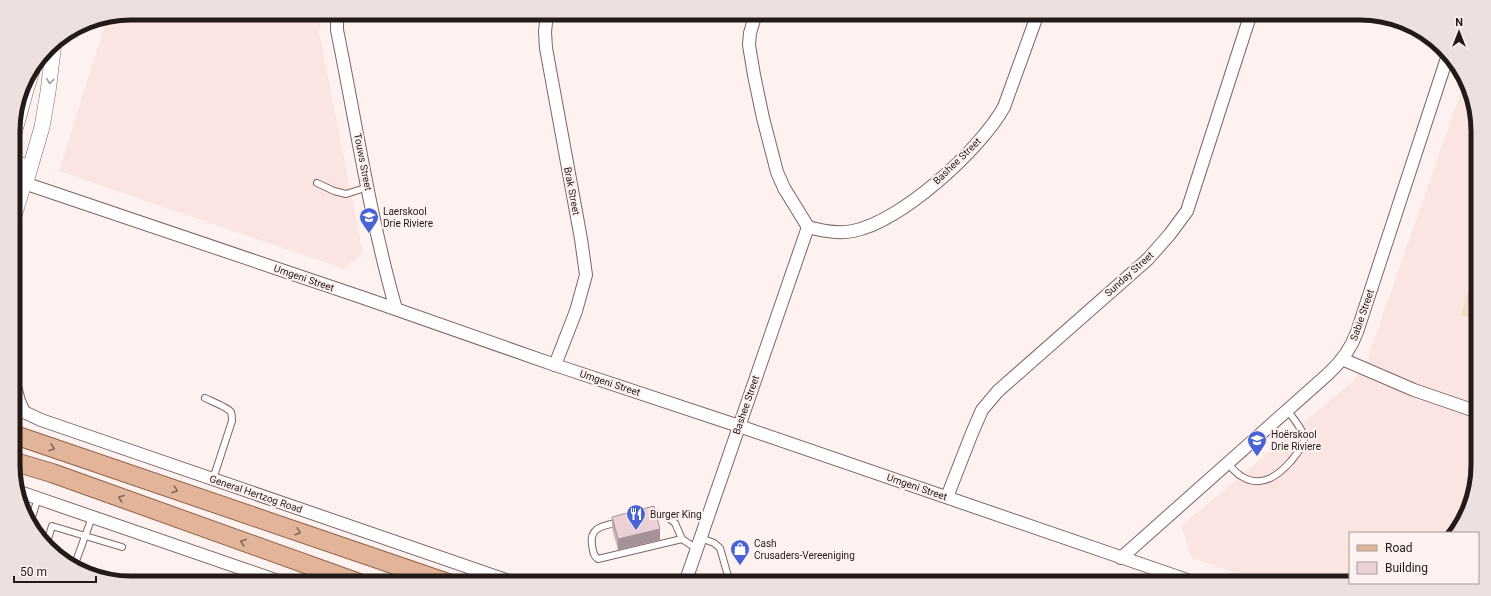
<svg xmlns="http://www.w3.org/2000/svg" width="1491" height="596" viewBox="0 0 1491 596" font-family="Roboto,sans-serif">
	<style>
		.built { fill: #fbe5e2 }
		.green { fill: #f4ddbf }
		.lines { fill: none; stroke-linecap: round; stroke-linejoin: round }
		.service-casing { stroke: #7e6663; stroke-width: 8 }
		.minor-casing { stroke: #7e6663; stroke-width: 14 }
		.tertiary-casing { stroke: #7e6663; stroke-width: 16 }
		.primary-casing { stroke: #925f42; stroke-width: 20 }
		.service { stroke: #fff; stroke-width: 6 }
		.minor { stroke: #fff; stroke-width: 12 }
		.tertiary { stroke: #fff; stroke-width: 15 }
		.primary { stroke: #e2b59b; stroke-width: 18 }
		.wall { fill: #cab3b8 }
		.shaded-wall { fill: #a49296 }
		.building { fill: #ebd0d6; stroke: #a49296 }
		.oneway { stroke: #9c9898 }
		.oneway2 { stroke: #83685a }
		.labels { text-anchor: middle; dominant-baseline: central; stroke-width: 4; stroke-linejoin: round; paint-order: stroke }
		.street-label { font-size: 10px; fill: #241b19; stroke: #fdf2f0 }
		.poi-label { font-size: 10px; fill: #241b19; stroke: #fdf2f0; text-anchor: start }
		.rim { fill: none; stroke: #241b19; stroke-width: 5 }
	</style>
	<rect width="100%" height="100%" fill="#fdf2f0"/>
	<!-- built -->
	<g class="built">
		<polygon points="131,13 322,13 319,32 363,253 344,269 59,171 107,18"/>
		<polygon points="1464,83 1477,116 1478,465 1472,503 1456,533 1350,533 1350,583 1265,583 1192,558 1181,526 1354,380 1367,360"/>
	</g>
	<!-- green -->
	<polygon class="green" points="1477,263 1478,320 1461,315"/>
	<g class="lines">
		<!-- service casing -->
		<g class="service-casing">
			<g id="service">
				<polyline points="317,183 334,191 346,194 368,187"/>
				<path d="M 205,398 C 211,401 227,407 231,412 C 232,415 232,418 232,421 L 213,479"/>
				<path d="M 1227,463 C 1231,467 1236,473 1241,476 C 1261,489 1278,476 1291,461 C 1296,455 1303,447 1304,440 C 1304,430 1293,418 1287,410"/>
				<polyline points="650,514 660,514 666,516 675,523 682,539 697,549"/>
				<polyline points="31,520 38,498"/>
				<path d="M 619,522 C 605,526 589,526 592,545 C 593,551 593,556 598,559 L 682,539"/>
				<polyline points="701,538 714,543 720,548 730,583"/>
				<polyline points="46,545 52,526 122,547"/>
				<polyline points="75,564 92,517"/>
				<polyline points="77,566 114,578"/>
			</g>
		</g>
		<!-- minor casing -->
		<g class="minor-casing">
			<g id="minor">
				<path d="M 337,13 L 337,30 C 356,123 370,218 396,309"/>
				<polyline points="547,13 545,32 546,48 581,239 586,275 576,311 555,365"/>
				<polyline points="24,183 364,298 555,365 739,426 1196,583"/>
				<path d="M 808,227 C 822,231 838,234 853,231 C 902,221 980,150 1004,107 L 1038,13"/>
				<polyline points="1342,359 1414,390 1478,412"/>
				<polyline points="15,386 19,401 24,412 41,420 515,583"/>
				<polyline points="17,491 284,583"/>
				<polyline points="947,497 972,433 982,410 998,391 1148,259 1170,234 1187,211 1251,13"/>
				<path d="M 1121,558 L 1328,374 C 1341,362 1351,349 1357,332 L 1448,55"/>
				<polyline points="685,583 808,227 784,188 777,172 763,118 754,75 749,45 750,33 756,13"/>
			</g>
		</g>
		<!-- tertiary casing -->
		<g class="tertiary-casing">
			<g id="tertiary">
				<polyline points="13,137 26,90 33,68"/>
				<path d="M 13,163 C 32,163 32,187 14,187"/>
				<polyline points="28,175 42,127 48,92 54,42"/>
				<polyline points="14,216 24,183"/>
			</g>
		</g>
		<!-- primary casing -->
		<g class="primary-casing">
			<g id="primary">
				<polyline points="15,435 448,583"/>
				<polyline points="15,462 52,473 359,583"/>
			</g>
		</g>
		<!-- service -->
		<use href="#service" class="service"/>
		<!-- minor -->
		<use href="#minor" class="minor"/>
		<!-- tertiary -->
		<use href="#tertiary" class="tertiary"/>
		<!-- primary -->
		<use href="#primary" class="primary"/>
	</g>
	<!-- wall -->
	<polygon class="wall" points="612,517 660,540 618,550 612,528"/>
	<!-- shaded-wall -->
	<polygon class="shaded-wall" points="660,529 660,540 618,550 618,539"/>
	<!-- building -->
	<polygon class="building" points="654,506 660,529 618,539 612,517"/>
	<!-- one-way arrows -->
	<defs><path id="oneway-chevron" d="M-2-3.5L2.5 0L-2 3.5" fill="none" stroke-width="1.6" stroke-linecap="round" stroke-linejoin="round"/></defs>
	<use class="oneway" href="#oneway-chevron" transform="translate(50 81) rotate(97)"/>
	<g class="oneway2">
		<use href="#oneway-chevron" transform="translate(52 448) rotate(19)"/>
		<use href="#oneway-chevron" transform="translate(175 490) rotate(19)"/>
		<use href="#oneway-chevron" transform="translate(121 498) rotate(-160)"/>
		<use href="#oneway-chevron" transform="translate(298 532) rotate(19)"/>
		<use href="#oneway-chevron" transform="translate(243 542) rotate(-160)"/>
	</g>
	<!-- icons -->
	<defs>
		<g id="school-pin" transform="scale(1)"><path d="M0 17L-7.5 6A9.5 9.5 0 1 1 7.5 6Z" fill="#4863d6" stroke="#fdf2f0"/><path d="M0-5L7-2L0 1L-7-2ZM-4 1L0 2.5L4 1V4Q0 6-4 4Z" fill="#fff"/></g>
		<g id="restaurant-pin" transform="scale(1)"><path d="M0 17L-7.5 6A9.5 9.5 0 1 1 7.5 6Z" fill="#4863d6" stroke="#fdf2f0"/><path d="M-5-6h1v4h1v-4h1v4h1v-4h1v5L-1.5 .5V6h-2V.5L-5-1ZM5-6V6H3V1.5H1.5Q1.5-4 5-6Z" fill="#fff"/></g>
		<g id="shop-pin" transform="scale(1)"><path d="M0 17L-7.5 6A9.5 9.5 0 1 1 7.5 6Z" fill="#4863d6" stroke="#fdf2f0"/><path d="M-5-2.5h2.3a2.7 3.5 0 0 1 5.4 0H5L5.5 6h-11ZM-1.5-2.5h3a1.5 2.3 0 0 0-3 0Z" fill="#fff"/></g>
	</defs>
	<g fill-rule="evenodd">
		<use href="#school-pin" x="369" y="217"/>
		<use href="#school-pin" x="1257" y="440"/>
		<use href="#restaurant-pin" x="636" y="514"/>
		<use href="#shop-pin" x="740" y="549"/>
	</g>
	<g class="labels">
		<!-- street labels -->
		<g class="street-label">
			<text transform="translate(957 161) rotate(-44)">Bashee Street</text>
			<text transform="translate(363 162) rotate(79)">Touws Street</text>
			<text transform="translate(572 191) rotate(79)">Brak Street</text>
			<text transform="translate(1129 274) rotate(-42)">Sunday Street</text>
			<text transform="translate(304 278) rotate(19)">Umgeni Street</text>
			<text transform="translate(1362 315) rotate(-71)">Sabie Street</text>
			<text transform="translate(610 383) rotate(18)">Umgeni Street</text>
			<text transform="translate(746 405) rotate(-71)">Bashee Street</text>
			<text transform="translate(917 487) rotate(19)">Umgeni Street</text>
			<text transform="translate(256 494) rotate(19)">General Hertzog Road</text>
		</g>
		<!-- poi labels -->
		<g class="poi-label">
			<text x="383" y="211">Laerskool<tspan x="383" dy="12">Drie Riviere</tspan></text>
			<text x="1271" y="434">Hoërskool<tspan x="1271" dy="12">Drie Riviere</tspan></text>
			<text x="650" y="514">Burger King</text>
			<text x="754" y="543">Cash<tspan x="754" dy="12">Crusaders-Vereeniging</tspan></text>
		</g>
	</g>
	<!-- crop -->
	<path d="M0 0H1491V596H0ZM131 20H1360A111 111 0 0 1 1471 131V465A111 111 0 0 1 1360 576H131A111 111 0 0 1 20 465V131A111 111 0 0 1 131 20Z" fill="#ece1df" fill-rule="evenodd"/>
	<path class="rim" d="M131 20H1360A111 111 0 0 1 1471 131V465A111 111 0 0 1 1360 576H131A111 111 0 0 1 20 465V131A111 111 0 0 1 131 20Z"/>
	<!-- legend -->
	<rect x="1349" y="532" width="130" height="52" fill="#fdf2f0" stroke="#a69c9a"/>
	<rect x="1357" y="545" width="20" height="6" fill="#e2b59b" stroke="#a69c9a"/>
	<text x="1385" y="552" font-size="12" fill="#241b19">Road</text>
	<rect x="1357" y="562" width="20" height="12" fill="#ebd0d6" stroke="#a69c9a"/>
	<text x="1385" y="572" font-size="12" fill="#241b19">Building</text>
	<!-- north arrow -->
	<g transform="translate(1459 32)" stroke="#fdf2f0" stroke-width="3" paint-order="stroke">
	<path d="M0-3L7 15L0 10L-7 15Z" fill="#241b19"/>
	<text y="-6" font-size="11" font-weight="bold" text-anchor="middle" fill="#241b19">N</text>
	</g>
	<!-- scale -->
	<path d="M14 576v6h82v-6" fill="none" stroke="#241b19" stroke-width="2"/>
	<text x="20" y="576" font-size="12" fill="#241b19" stroke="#fdf2f0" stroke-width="3" paint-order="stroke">50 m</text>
</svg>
